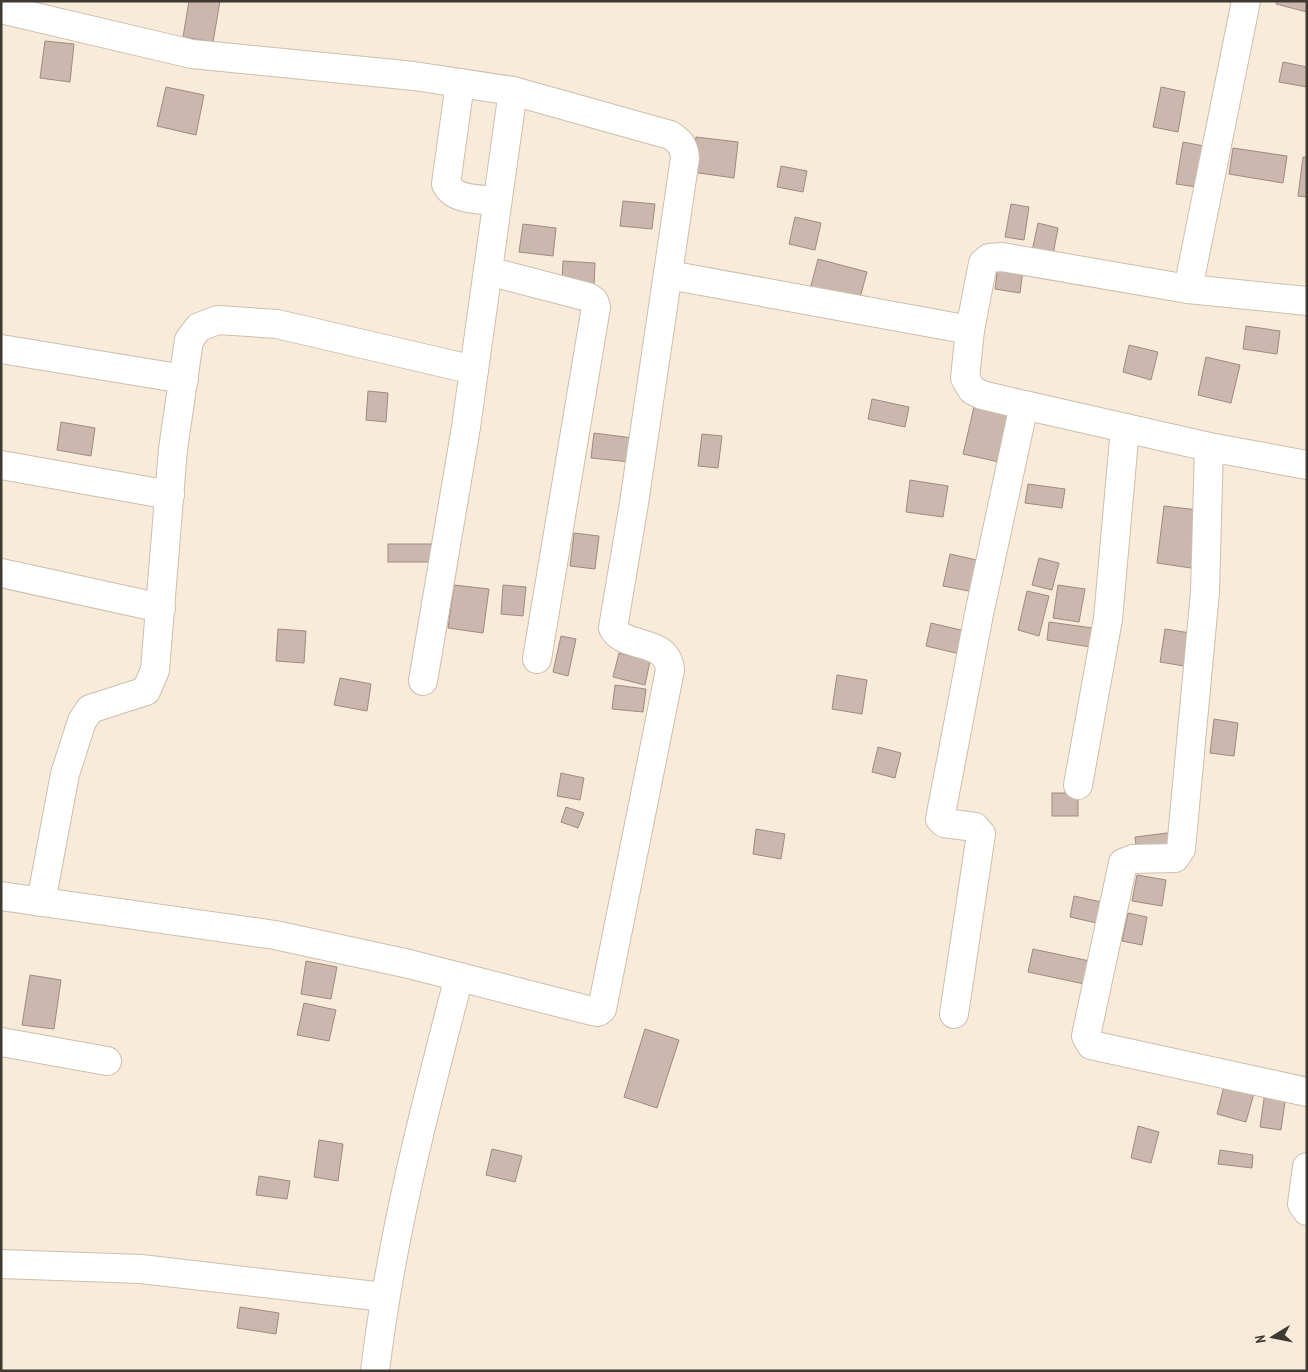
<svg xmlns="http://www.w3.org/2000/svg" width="1308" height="1372" viewBox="0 0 1308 1372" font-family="'PT Sans Narrow',sans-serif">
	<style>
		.building { fill: #ccb7ae; stroke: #9e8a81 }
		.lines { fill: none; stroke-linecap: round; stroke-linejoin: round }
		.minor-casing { stroke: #ccbfae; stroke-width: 30 }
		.minor { stroke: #fff; stroke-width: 28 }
	</style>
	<rect width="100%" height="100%" fill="#f8ebd9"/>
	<!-- building -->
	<g class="building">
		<polygon points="189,1 220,1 213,42 183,37"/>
		<polygon points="1277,1 1307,1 1307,12 1276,4"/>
		<polygon points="45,41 74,44 70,82 40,78"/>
		<polygon points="1283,62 1307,67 1307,87 1279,82"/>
		<polygon points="166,87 204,95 196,135 157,126"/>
		<polygon points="1161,87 1185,92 1178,132 1153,127"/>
		<polygon points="696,137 738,142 734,178 692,172"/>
		<polygon points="1183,142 1204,146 1197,187 1176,184"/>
		<polygon points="1233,148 1287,156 1283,183 1229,174"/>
		<polygon points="1303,157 1307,157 1307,197 1298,196"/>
		<polygon points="781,166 807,171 803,192 777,187"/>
		<polygon points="623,201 655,204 652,229 620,226"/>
		<polygon points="1011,204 1029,207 1024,240 1005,237"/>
		<polygon points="795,217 821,223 815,250 789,244"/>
		<polygon points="1038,223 1058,228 1052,260 1031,256"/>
		<polygon points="523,224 556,228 553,256 519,252"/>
		<polygon points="818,259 867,272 858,305 809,293"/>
		<polygon points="563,261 595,263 594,286 562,284"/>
		<polygon points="998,266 1023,270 1020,293 995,289"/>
		<polygon points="1246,326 1280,331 1277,354 1243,349"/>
		<polygon points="1129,345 1158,352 1151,380 1123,372"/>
		<polygon points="1206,357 1240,365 1231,403 1198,395"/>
		<polygon points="368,391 388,393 386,422 366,420"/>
		<polygon points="872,399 909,407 905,427 868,419"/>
		<polygon points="974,407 1019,418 1008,464 963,454"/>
		<polygon points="61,422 95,428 91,456 57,450"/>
		<polygon points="594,433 633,438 630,462 591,458"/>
		<polygon points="702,434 722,436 718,468 698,466"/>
		<polygon points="910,480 948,486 943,517 906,512"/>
		<polygon points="1028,484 1065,489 1062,508 1025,503"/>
		<polygon points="1164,506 1198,510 1191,568 1157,563"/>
		<polygon points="574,533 599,536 595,569 570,566"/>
		<rect x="388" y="544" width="49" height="18"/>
		<polygon points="950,554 981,561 974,592 943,586"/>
		<polygon points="1039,558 1059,563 1052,590 1032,585"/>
		<polygon points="454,585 489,589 483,633 448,628"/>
		<polygon points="503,585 526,587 523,616 501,614"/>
		<polygon points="1058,585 1085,589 1079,622 1053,618"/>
		<polygon points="1027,591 1049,596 1039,636 1018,630"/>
		<polygon points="1049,622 1100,629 1097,648 1047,640"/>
		<polygon points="931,623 965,631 960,654 926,646"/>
		<polygon points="278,629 306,631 304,663 276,661"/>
		<polygon points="1165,629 1190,633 1184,666 1160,662"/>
		<polygon points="561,636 576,639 568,676 553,672"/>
		<polygon points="619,653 650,661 645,685 613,677"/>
		<polygon points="837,675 867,680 862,714 832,709"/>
		<polygon points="340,678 371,684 367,711 334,705"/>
		<polygon points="615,685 646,689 643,712 612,709"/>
		<polygon points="1214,719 1238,723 1234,756 1210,753"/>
		<polygon points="878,747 901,753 895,778 872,772"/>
		<polygon points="561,773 584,778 580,800 557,796"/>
		<rect x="1052" y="793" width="26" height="23"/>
		<polygon points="566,807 584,813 578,828 561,822"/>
		<polygon points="756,829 785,834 781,859 753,854"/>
		<polygon points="1175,832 1177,849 1137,853 1135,837"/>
		<polygon points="1137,875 1166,880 1162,906 1132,901"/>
		<polygon points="1074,896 1106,903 1101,924 1070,917"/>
		<polygon points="1128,913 1147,917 1142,945 1122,941"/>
		<polygon points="1033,949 1094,962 1089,985 1028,972"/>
		<polygon points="306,961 337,967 331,999 301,994"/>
		<polygon points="30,975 61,980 54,1029 22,1025"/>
		<polygon points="304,1003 336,1010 329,1041 297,1035"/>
		<polygon points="645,1029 679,1040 657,1108 624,1097"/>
		<polygon points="1226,1078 1256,1086 1246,1122 1217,1114"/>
		<polygon points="1265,1092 1286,1095 1281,1130 1260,1127"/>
		<polygon points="1138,1126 1159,1132 1151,1163 1131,1158"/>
		<polygon points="319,1140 343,1144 338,1181 314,1177"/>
		<polygon points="492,1149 522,1156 515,1182 486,1175"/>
		<polygon points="1220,1150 1253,1155 1252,1168 1218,1164"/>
		<polygon points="259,1176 290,1181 287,1199 256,1195"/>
		<polygon points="240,1307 279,1313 276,1334 237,1328"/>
	</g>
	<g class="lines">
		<!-- minor casing -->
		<g class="minor-casing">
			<g id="minor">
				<path d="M 1,9 L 192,54 L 414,76 L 513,91 L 670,135 C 680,141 684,146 685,158 L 634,503 L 614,622 L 613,628 C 625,650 667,637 670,670 L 602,1009 L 598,1012 L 592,1011 L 409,964 L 275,935 L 1,896"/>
				<path d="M 460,83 L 446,184 C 454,201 481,199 497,201"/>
				<polyline points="488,271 588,297 594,301 596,307 537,659"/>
				<polyline points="669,275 970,330"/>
				<polyline points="1188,289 1246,1"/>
				<polyline points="1,349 184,379"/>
				<polyline points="1024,405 1209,447 1307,465"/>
				<polyline points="1209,447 1205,592 1181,849 1175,858 1133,859 1123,863 1086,1036 1091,1045 1307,1092"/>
				<polyline points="1,465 170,495"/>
				<polyline points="1,573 161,608"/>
				<polyline points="423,681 466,427 513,91"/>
				<polyline points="1078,785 1108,619 1125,428"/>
				<polyline points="41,902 65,774 82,721 90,709 146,691 155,670 173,449 189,340 199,327 218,320 277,324 474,370"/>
				<polyline points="954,1014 981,834 975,827 944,823 940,819 941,814 979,614 1024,405 982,395 972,390 965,378 970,330 983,263 989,258 1002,257 1188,289 1307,301"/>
				<polyline points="1,1042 107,1061"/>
				<polyline points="1307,1167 1302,1204 1307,1211"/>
				<polyline points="1,1264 141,1269 384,1297"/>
				<path d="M 375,1371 C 391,1237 425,1107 459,977"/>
			</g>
		</g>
		<!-- minor -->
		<use href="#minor" class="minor"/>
	</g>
	<!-- border -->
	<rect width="1308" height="1372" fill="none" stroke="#3e3932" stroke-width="5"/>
	<!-- north arrow -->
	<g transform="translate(1273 1337) rotate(260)" stroke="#f8ebd9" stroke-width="4" paint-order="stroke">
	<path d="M0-4L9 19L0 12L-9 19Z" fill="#3e3932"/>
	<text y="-8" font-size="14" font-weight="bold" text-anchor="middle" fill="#3e3932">N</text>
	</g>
</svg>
